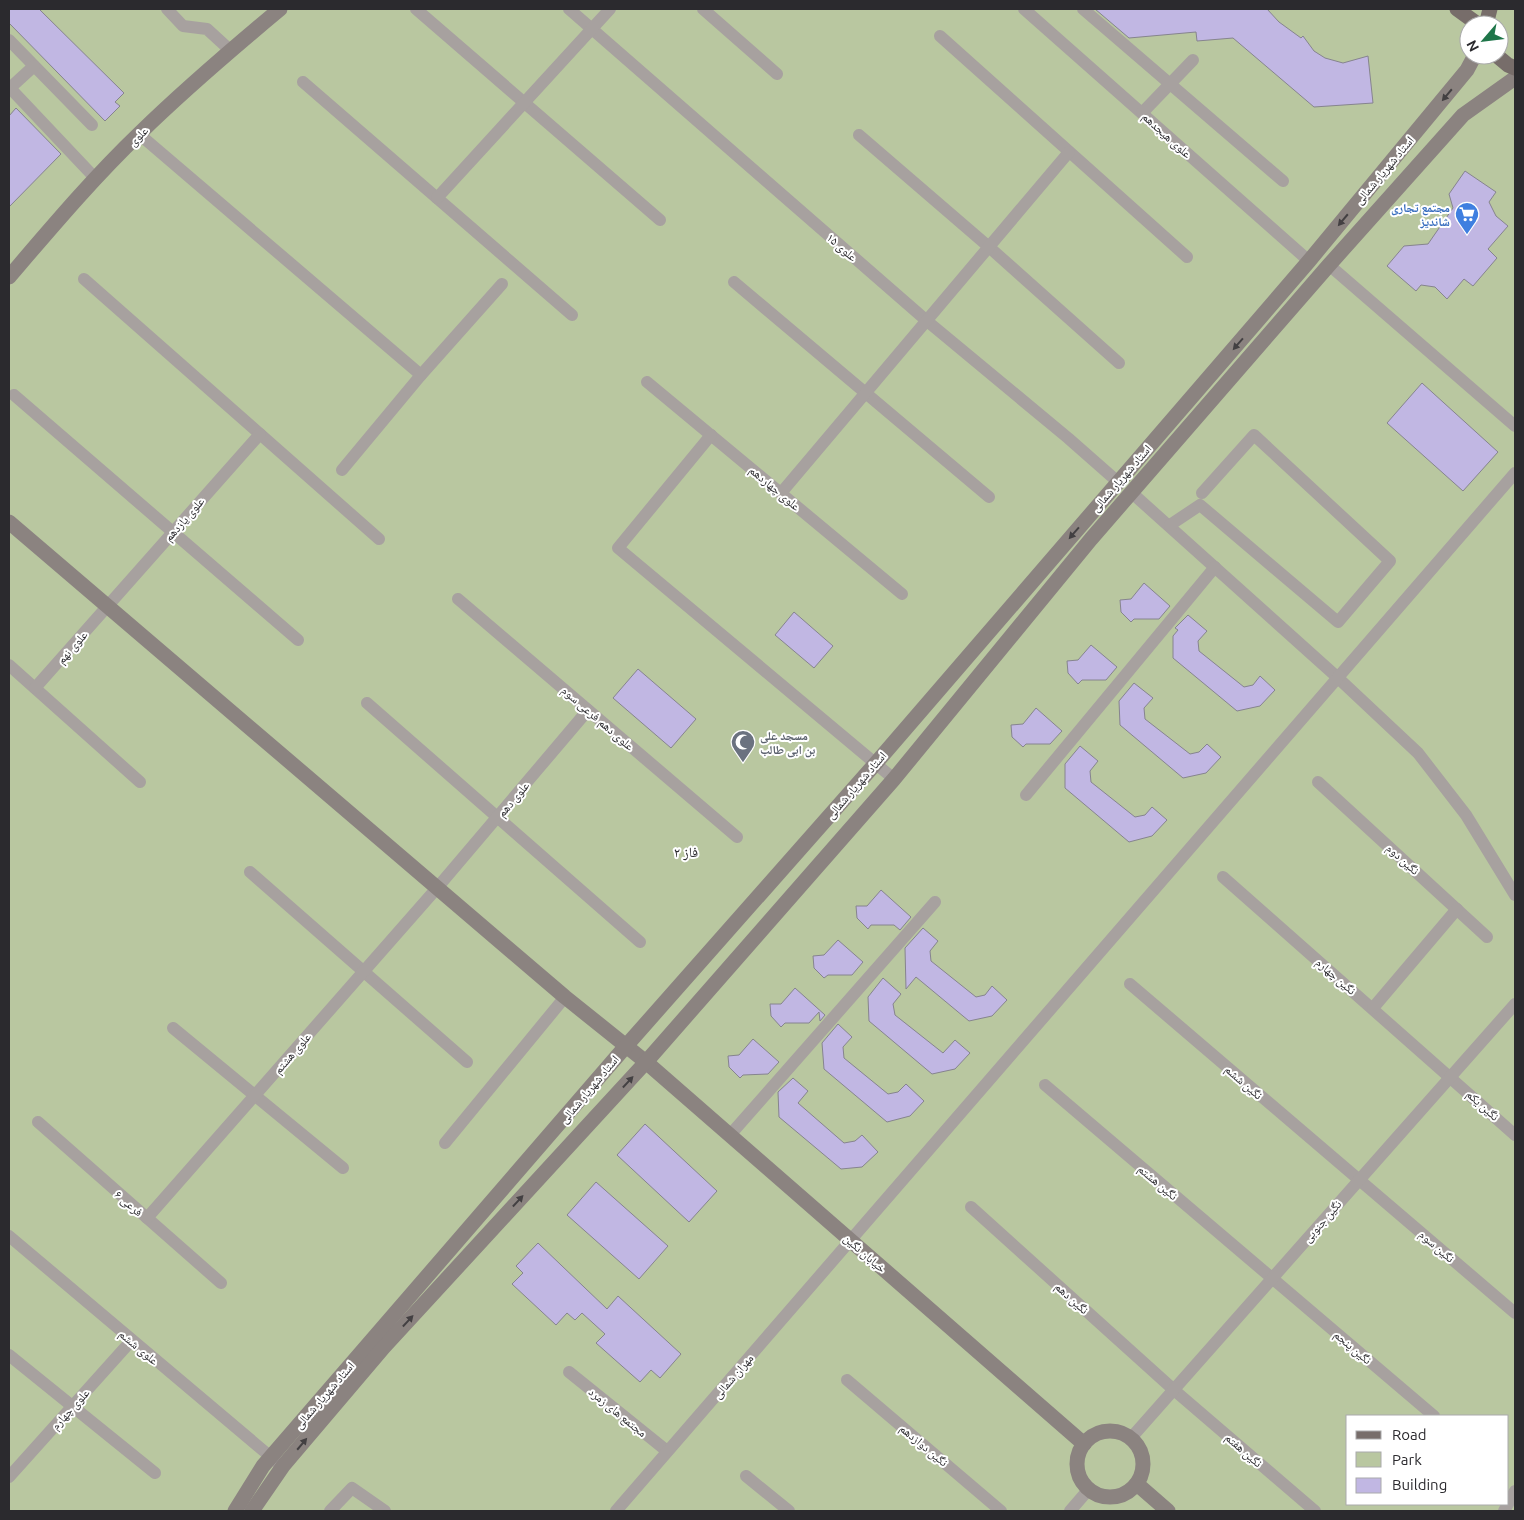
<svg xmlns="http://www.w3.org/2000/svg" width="1524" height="1520" viewBox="0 0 1524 1520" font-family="Ubuntu,'Noto Naskh Arabic',sans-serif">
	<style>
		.green { fill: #b9c7a0; fill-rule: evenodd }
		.building { fill: #c1b7e3; stroke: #86848e }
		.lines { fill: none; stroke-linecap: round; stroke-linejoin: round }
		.street { stroke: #a7a19f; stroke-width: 12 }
		.secondary { stroke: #8b8380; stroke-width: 15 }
		.primary { stroke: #776d6a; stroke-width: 15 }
		.oneway { fill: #434042 }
		.labels { text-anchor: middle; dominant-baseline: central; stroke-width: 4; stroke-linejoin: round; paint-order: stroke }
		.street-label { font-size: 12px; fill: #2b2a2e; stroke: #fff }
		.shop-label { font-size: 12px; font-weight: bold; fill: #366cbe; stroke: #fff; text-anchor: end }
		.worship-label { font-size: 12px; font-weight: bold; fill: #5b616d; stroke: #fff; text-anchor: start }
		.neighbourhood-label { font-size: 14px; fill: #2b2a2e; stroke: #fff }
	</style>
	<rect width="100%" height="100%" fill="#e0dee9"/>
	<!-- green -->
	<path class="green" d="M 9,9 L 1515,9 L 1515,1511 L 9,1511 ZM 1469,25 L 1499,25 L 1499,55 L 1469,55 ZM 1348,1416 L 1508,1416 L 1508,1504 L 1348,1504 Z"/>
	<!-- building -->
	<g class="building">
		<polygon points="9,9 39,9 124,93 115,102 120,106 105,121 9,23"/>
		<polygon points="1095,9 1267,9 1279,22 1301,38 1303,36 1314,51 1325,58 1343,63 1368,56 1373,103 1314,107 1233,38 1197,41 1196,32 1129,38"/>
		<polygon points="16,108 61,154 9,207 9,116"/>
		<polygon points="1465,171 1496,192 1489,202 1496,216 1508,226 1488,249 1497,258 1473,286 1464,279 1447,299 1435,287 1421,285 1416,291 1387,266 1404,246 1428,244 1453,208 1449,194"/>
		<polygon points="1422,383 1498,452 1463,491 1387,423"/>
		<polygon points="1144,583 1170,606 1159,619 1134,619 1131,622 1121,612 1120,600 1131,599"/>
		<polygon points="794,612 833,646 814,668 775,635"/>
		<polygon points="1188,615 1207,631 1198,641 1199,651 1244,687 1253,685 1260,676 1275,690 1260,706 1237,711 1173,658 1173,636 1178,630 1175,628"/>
		<polygon points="1091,645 1117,667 1106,680 1082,680 1078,684 1068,673 1067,661 1078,660"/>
		<polygon points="638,669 696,719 671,748 613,698"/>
		<polygon points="1134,683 1153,698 1144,708 1145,719 1190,754 1199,752 1207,744 1221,757 1206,773 1183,778 1120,725 1119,701"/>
		<polygon points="1036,708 1062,731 1050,744 1026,744 1023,747 1012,737 1011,725 1023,724"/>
		<polygon points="1080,746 1098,761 1090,771 1091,782 1135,817 1145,815 1152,807 1167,820 1152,836 1129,842 1065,788 1065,764"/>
		<polygon points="881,890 911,917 900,930 894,925 871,925 868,929 857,918 856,906 867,906"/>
		<polygon points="923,928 938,941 930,951 931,961 976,997 985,995 992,986 1007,1000 992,1016 969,1021 916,977 906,989 905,948"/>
		<polygon points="838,940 863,962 852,975 828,975 824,978 814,968 813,956 824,955"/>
		<polygon points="883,978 901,994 893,1004 895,1015 943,1053 955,1040 970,1053 955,1069 932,1074 869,1021 868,997"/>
		<polygon points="795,988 825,1015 820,1021 819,1012 809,1023 785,1023 781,1027 771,1016 770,1004 781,1004"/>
		<polygon points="838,1024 852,1037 843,1047 844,1058 888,1094 898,1092 906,1084 924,1101 910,1116 887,1122 824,1069 822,1043"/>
		<polygon points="753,1039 779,1062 768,1074 743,1075 740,1078 729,1067 728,1056 739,1055"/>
		<polygon points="793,1078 808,1091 798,1103 844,1143 855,1141 862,1135 878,1152 862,1167 841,1169 779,1117 778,1092"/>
		<polygon points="645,1124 717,1191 689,1222 617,1155"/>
		<polygon points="596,1182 668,1246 639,1279 567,1215"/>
		<polygon points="538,1243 607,1309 618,1296 681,1354 660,1378 651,1370 640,1382 596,1343 605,1334 582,1313 575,1320 567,1313 556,1325 512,1284 523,1273 516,1266"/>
	</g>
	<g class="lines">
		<!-- street -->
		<g class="street">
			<polyline points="167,9 183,26 207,29 231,51"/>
			<polyline points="416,9 660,220"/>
			<polyline points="569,9 927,321 1068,438 1118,482"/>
			<polyline points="703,9 777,74"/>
			<polyline points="1024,9 1309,261"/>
			<polyline points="1083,9 1283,181"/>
			<polyline points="940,36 1187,257"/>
			<polyline points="9,40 92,125"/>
			<polyline points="34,66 10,88 96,179"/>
			<polyline points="303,82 572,315"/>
			<polyline points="1142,113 1193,60"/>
			<polyline points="139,134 421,375"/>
			<polyline points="859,135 989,247 1119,363"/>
			<polyline points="437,198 610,9"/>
			<polyline points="1329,265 1515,426"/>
			<polyline points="84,279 379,539"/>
			<polyline points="734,282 989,497"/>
			<polyline points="647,382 902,594"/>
			<polyline points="14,395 298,640"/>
			<polyline points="711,435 618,548 894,779"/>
			<polyline points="342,470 421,375 502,284"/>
			<polyline points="781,493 1069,152"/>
			<polyline points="1132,493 1337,677 1418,753 1466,815 1515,895"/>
			<polyline points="1170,525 1200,505 1338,622 1390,561 1254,435 1202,493"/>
			<polyline points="458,599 737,837"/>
			<polyline points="9,665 140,782"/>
			<polyline points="35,688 260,434"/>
			<polyline points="367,703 640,942"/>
			<polyline points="1318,782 1487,937"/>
			<polyline points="1026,795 1215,567"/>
			<polyline points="250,872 467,1062"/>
			<polyline points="1223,877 1515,1135"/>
			<polyline points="1130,984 1515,1313"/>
			<polyline points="1373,1008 1457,909"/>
			<polyline points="173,1028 343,1168"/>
			<polyline points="1045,1085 1434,1416"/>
			<polyline points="38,1122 221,1283"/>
			<polyline points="730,1135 935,902"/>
			<polyline points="445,1143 565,997"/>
			<polyline points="971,1207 1174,1390 1315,1511"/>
			<polyline points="147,1218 437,888 588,710"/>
			<polyline points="9,1236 278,1463"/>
			<polyline points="9,1355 155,1473"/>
			<polyline points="569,1372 667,1451"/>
			<polyline points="847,1380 1001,1511"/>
			<polyline points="1131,1438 1515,1004"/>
			<polyline points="746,1476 789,1511"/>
			<polyline points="9,1477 131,1341"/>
			<polyline points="330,1511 352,1488 385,1511"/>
			<polyline points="616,1511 1515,473"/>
			<polyline points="1070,1511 1089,1489"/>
			<polyline points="1504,1511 1515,1491"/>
		</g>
		<!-- secondary -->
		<g class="secondary">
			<path d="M 9,277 C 51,228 93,178 140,133 C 185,89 232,49 280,9"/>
			<polyline points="9,522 565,997 646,1062 1084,1444"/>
			<circle cx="1110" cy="1464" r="33"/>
			<polyline points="1137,1484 1168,1511"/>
			<polyline points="235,1511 263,1466 626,1046 876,763 1309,261 1467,70 1475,55"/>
			<polyline points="252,1511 283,1466 384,1347 646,1062 894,779 1091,539 1329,265 1463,115 1515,78"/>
		</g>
		<!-- primary -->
		<g class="primary">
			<polyline points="1457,9 1479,25"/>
			<polyline points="1486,25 1490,9"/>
			<polyline points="1496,55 1508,65 1515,68"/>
		</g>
	</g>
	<!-- one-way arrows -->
	<defs><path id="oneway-solid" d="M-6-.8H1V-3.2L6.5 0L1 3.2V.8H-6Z" transform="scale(1.25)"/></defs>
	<g class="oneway">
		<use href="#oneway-solid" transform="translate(1447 95) rotate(130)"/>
		<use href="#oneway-solid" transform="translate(1343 220) rotate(130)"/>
		<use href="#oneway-solid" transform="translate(1238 344) rotate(131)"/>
		<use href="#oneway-solid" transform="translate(1074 533) rotate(131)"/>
		<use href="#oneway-solid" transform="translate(628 1082) rotate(-47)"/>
		<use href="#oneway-solid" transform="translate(518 1201) rotate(-47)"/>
		<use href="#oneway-solid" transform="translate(408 1321) rotate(-47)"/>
		<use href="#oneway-solid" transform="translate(302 1444) rotate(-50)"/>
	</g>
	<!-- icons -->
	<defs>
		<g id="supermarket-pin" transform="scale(1.25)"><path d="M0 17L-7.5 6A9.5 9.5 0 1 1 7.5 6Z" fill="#3f7fe0" stroke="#fff"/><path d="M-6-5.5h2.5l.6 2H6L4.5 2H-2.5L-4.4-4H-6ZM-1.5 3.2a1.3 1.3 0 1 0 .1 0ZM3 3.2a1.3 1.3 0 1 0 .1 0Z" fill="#fff"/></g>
		<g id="mosque-pin" transform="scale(1.25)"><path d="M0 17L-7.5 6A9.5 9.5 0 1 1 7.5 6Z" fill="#6b7280" stroke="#fff"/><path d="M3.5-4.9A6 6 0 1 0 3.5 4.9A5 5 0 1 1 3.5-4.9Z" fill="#fff"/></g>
	</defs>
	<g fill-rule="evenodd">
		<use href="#supermarket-pin" x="1467" y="214"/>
		<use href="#mosque-pin" x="743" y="742"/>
	</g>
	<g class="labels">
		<!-- street labels -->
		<g class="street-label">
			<text transform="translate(1167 135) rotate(42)">علوی هیجدهم</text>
			<text transform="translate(138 136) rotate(-45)">علوی</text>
			<text transform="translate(1384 170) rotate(-50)">استاد شهریار شمالی</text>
			<text transform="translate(842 247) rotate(41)">علوی ۱۵</text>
			<text transform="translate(1121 478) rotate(-49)">استاد شهریار شمالی</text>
			<text transform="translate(775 488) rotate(40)">علوی چهاردهم</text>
			<text transform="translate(184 519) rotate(-49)">علوی یازدهم</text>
			<text transform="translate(72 647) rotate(-49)">علوی نهم</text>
			<text transform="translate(598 718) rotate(41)">علوی دهم فرعی سوم</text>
			<text transform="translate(856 785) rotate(-49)">استاد شهریار شمالی</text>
			<text transform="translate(513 799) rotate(-50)">علوی دهم</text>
			<text transform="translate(1403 859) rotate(42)">نگین دوم</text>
			<text transform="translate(1336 976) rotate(41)">نگین چهارم</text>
			<text transform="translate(292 1053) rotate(-49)">علوی هشتم</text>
			<text transform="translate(1244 1082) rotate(41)">نگین ششم</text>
			<text transform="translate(589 1089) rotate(-50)">استاد شهریار شمالی</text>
			<text transform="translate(1483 1105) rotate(42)">نگین یکم</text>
			<text transform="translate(1158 1182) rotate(40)">نگین هشتم</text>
			<text transform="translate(129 1203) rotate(41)">فرعی ۶</text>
			<text transform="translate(1322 1221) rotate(-49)">نگین جنوبی</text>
			<text transform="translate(1437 1246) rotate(41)">نگین سوم</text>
			<text transform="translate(865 1253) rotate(41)">خیابان نگین</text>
			<text transform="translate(1072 1298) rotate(42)">نگین دهم</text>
			<text transform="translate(139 1347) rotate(40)">علوی ششم</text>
			<text transform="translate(1353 1347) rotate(40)">نگین پنجم</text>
			<text transform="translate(733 1376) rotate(-49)">مهران شمالی</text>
			<text transform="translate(324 1395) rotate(-49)">استاد شهریار شمالی</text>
			<text transform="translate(70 1409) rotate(-48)">علوی چهارم</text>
			<text transform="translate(618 1412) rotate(39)">مجتمع های زمرد</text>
			<text transform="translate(924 1445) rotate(40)">نگین دوازدهم</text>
			<text transform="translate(1244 1450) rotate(41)">نگین هفتم</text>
		</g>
		<!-- shop labels -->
		<g class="shop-label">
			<text x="1450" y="207">مجتمع تجاری<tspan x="1450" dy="14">شاندیز</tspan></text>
		</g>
		<!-- worship labels -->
		<g class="worship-label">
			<text x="760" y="735">مسجد علی<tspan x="760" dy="14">بن ابی طالب</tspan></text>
		</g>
		<!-- neighbourhood labels -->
		<g class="neighbourhood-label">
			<text x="686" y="852">فاز ۲</text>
		</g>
	</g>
	<!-- border -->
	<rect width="1524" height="1520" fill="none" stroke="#2b2a2e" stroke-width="20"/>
	<!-- legend -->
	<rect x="1346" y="1415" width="162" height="90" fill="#ffffff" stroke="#aaaaab"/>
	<rect x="1356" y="1431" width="25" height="8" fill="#776d6a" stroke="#aaaaab"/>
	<text x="1392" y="1440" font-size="15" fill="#2b2a2e">Road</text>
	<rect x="1356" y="1452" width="25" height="15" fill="#b9c7a0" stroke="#aaaaab"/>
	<text x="1392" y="1465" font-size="15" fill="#2b2a2e">Park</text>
	<rect x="1356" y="1478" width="25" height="15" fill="#c1b7e3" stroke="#aaaaab"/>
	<text x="1392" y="1490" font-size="15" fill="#2b2a2e">Building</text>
	<!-- north arrow -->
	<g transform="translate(1484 40) rotate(242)"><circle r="24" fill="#ffffff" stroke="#aaaaab"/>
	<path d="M0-4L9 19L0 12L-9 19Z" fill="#1f764a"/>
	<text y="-8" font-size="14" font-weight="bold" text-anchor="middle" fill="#2b2a2e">N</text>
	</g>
</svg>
